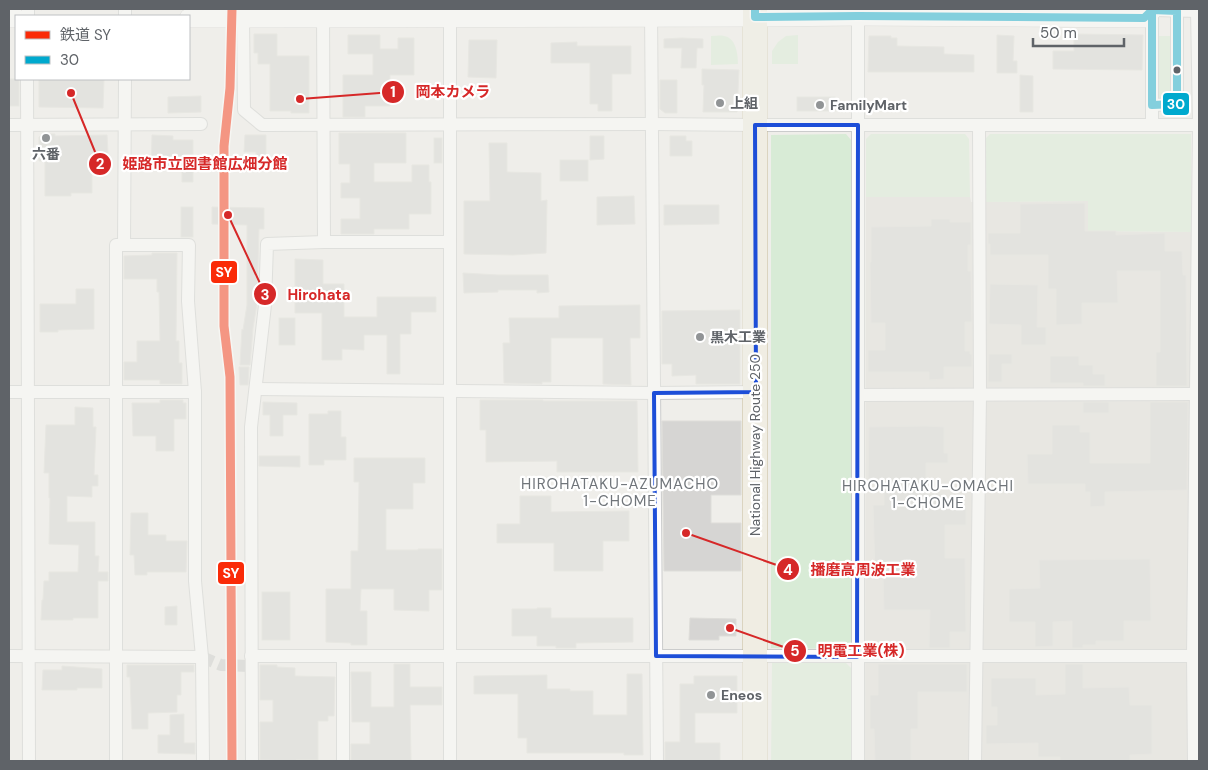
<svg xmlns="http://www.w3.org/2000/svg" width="1208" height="770" viewBox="0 0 1208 770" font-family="'DM Sans','Noto Sans JP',sans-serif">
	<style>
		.industrial { fill: #dfddda }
		.green { fill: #d8ebd6 }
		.building { fill: #d6d5d3; stroke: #deddd9 }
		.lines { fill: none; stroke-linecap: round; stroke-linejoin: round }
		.street-tunnel { stroke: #cbcbca; stroke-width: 12; stroke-dasharray: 12 6; stroke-linecap: butt }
		.street-casing { stroke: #cbcccc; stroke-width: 14 }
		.secondary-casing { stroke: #cacacb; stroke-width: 20 }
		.highway-casing { stroke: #c8b996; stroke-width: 25 }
		.street { stroke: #fdfcfc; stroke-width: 12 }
		.secondary { stroke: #fdfcfc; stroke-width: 19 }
		.highway { stroke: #f0ede3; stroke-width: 24 }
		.bus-1-casing { stroke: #fff; stroke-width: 11 }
		.bus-1 { stroke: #00a9ce; stroke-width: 8 }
		.rail-1-casing { stroke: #fff; stroke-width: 12 }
		.rail-1 { stroke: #fa2b08; stroke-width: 9 }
		.marked { fill: none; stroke: #1d4ed8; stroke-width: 4; stroke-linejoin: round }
		.bus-dot { fill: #5f6368; stroke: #fff; stroke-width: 2 }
		.poi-dot { fill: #919496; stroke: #fff; stroke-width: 2 }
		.labels { text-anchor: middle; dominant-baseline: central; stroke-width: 4.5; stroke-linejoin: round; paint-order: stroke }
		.poi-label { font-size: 14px; font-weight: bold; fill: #5f6368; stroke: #fff; text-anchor: start }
		.street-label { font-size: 14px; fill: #5f6368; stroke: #fff }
		.neighbourhood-label { font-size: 15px; letter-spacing: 1px; fill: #70757a; stroke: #fff }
		.leader { fill: none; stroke: #d62828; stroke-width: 2 }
		.callout-dot { fill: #d62828; stroke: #fff; stroke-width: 2 }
		.mark-label { font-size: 15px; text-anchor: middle; font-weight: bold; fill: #fff }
		.callout-label { font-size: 15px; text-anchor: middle; font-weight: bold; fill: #d62828; stroke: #fff; stroke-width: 4.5; stroke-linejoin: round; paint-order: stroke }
		.line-badge { stroke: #fff; stroke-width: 2 }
		.badge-label { font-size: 14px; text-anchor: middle; font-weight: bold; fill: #fff }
	</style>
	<rect width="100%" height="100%" fill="#efeeea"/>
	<!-- industrial -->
	<polygon class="industrial" points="866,197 970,197 971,202 1088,201 1088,231 1191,232 1190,761 865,761"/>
	<!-- green -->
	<g class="green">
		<polygon points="798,35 798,64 772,64 772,51 778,42 786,36"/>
		<path d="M 711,36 C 715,36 720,35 724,36 C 736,38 738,54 738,64 L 711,65 Z"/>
		<polygon points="1156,36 1173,36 1172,91 1167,98 1160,98 1156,95"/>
		<polygon points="846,134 851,140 851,643 846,649 771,648 771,135"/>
		<polygon points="871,134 965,134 969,139 970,197 866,197 866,139"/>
		<polygon points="990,134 1191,134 1191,232 1088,231 1088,201 985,202 985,139"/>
		<polygon points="772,663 846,663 851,668 851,761 771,761"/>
	</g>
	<!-- building -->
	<g class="building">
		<polygon points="254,34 277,34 277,56 309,56 309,113 291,113 291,111 270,111 270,64 258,64 258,53 254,53"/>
		<polygon points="1074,34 1143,35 1142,70 1053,69 1053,51 1074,51"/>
		<polygon points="348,35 380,35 380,49 398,49 398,38 414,38 414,75 390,75 390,106 365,106 365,117 343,117 343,75 373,75 373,54 348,54"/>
		<polygon points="997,35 1014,36 1013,61 1017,61 1017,73 997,73"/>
		<polygon points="869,36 891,36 891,38 897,38 897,46 944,47 944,54 974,55 974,72 868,72"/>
		<polygon points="682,38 703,39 703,48 697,48 696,68 681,68 682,48 664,48 664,39"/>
		<polygon points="469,40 497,40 496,78 468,77"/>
		<polygon points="577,42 577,46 631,46 631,74 612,74 612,111 598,111 598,104 590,104 590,63 551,63 551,43"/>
		<polygon points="702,69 739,70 737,112 703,112 704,85 702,85"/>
		<polygon points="1020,75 1033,76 1033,112 1020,112"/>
		<rect x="9" y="79" width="10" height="27"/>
		<polygon points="39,79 104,79 103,108 39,107"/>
		<polygon points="660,80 677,80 677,113 665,113 660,109"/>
		<polygon points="201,96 201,112 168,113 168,97"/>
		<rect x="797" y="97" width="38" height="14"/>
		<polygon points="339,133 406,133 406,163 374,163 374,182 412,182 412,165 429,165 429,182 431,182 431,214 409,214 409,229 374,229 374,234 341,234 341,219 360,219 360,198 341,198 341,183 350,183 350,164 339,164"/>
		<polygon points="44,134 55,134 55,136 107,135 108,153 103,153 103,173 92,173 92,193 71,193 71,196 45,196 45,161 39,161 39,137"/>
		<polygon points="152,135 173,136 173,140 193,140 193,182 182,182 182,170 151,170"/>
		<polygon points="245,135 266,135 266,157 256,157 256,152 244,152"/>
		<polygon points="590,136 604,136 604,159 590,160"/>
		<polygon points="670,136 686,136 686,141 692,141 692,156 670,156"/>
		<rect x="434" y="138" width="8" height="25"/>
		<polygon points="489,143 507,143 507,172 541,173 541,201 547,200 546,253 513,255 464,254 464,201 490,201"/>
		<rect x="560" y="160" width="28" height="21"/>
		<polygon points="634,196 635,224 597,225 597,197"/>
		<polygon points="1085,203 1085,231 1116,231 1116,235 1165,233 1165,251 1182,251 1183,275 1186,275 1187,386 1156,386 1156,352 1160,352 1160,271 1117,271 1118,303 1082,303 1082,324 1056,325 1056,289 1048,289 1048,255 990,255 990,244 988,244 988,233 1020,233 1020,204"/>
		<polygon points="664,205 719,205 719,224 664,225"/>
		<rect x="181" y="207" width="12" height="30"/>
		<polygon points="212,207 264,208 264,229 259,229 257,304 253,328 250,365 240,365 242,329 243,330 247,305 247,225 212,224"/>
		<polygon points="931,219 950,219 950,222 971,222 971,245 968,245 968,271 971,271 972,322 965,322 965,351 970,351 970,354 972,354 972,367 944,367 944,379 929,380 929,372 868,372 868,350 885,350 885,323 871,323 870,262 871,262 871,227 931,226"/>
		<polygon points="152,253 177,253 176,341 179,341 179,363 182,363 182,384 160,384 160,380 124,380 124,362 137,362 137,341 160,341 159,292 157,292 157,279 124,279 124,256 152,255"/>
		<polygon points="295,259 323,260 323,284 344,284 344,317 377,317 377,297 436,297 436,312 411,312 411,334 400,334 400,374 387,374 387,335 364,335 364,350 342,349 342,360 322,360 322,313 295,313"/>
		<polygon points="463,273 498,275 548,275 549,292 537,293 537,290 498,290 498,292 464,293"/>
		<polygon points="990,284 1038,285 1037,327 1046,327 1046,345 1021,345 1021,325 989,324"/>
		<polygon points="76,289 94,289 94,329 58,330 58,332 40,332 40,304 76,304"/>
		<polygon points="640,305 640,338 630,338 631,385 603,384 603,338 551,338 551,382 542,382 542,384 504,383 503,343 510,343 509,318 559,318 559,306"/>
		<polygon points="740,310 740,384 696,384 696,375 672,376 672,364 662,364 662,311"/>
		<rect x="279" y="318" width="16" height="27"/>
		<polygon points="989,354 1012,354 1012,364 1002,364 1002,382 988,382"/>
		<polygon points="1050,356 1079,356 1079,365 1093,365 1093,374 1105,374 1105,386 1083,386 1083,383 1050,383"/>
		<polygon points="239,367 249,367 248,385 240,385"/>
		<polygon points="160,400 183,400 183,403 186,403 186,419 174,419 174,451 156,451 156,436 133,436 132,403 160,403"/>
		<polygon points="480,400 543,400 543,401 637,401 638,472 557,472 557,461 486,462 486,430 480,430"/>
		<polygon points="263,402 297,403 297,415 283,415 283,436 270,436 270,415 263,415"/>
		<rect x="1083" y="402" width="26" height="11"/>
		<polygon points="1150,402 1188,402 1187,490 1105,492 1105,506 1090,507 1090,492 1085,492 1085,484 1028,484 1027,454 1052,454 1052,425 1080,425 1080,432 1090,432 1090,463 1150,463"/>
		<polygon points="75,407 93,408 93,427 96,427 94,475 98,475 98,486 92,486 92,497 67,496 67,522 95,522 95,556 99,556 98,572 108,572 108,581 98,581 98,618 73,618 73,620 41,620 42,600 43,600 44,581 49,581 49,572 78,572 79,545 49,544 50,498 49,498 49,473 44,473 46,425 75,425"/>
		<polygon points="328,411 341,411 341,437 346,437 346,460 324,460 324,465 309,465 309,414 328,414"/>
		<polygon points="662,421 741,421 741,495 711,495 711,523 741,523 741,571 664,571"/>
		<polygon points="926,426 944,427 944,453 948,453 948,463 926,463 926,484 928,484 928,494 942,494 942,509 966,508 966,525 945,525 945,558 965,558 966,632 950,632 950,648 929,648 930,610 884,610 883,575 875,575 873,505 884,505 884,483 868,483 869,427"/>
		<polygon points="259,456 300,456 300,467 259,466"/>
		<polygon points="354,458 425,458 425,483 413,483 413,509 386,509 386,550 418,550 418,549 442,549 442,590 429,590 429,611 394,610 394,589 361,589 360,611 367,611 367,645 351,645 351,643 326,642 326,589 351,589 351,551 358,551 359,482 354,482"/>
		<polygon points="520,496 551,496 551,512 629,511 629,541 603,541 603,571 554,571 554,543 497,543 497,524 520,524"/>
		<polygon points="131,513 148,513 148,535 166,535 166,541 187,541 186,572 147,572 147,575 135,575 134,555 130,555"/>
		<polygon points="1150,559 1151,621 1124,621 1124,641 1096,641 1096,645 1083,645 1083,648 1072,648 1072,621 1053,622 1053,646 1035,647 1035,622 1009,622 1009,589 1040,588 1039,560"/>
		<rect x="262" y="592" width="28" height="48"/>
		<polygon points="177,606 177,625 165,625 165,607"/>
		<polygon points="537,608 551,608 551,618 633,618 633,642 576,643 576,648 556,648 556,646 537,646 537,636 512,636 512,609 537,609"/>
		<polygon points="690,618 736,619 736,636 719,636 719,640 689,640"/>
		<polygon points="394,664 410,664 410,687 442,687 442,705 410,705 411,761 351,761 351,744 370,744 370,722 352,722 351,672 371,672 371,707 394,707"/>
		<polygon points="878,664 967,664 967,692 918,692 918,729 911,729 911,761 875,761 874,729 870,729 870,695 878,695"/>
		<polygon points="1065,664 1083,664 1083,688 1129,687 1130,705 1152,705 1152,754 1130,755 1130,761 1060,761 1060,757 1038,757 1038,743 986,744 986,725 997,725 997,707 991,707 991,678 1036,678 1036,695 1065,694"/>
		<polygon points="127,665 194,665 194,672 181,672 181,695 177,695 177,712 148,713 148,729 132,729 130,677 127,677"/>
		<polygon points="260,665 277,665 277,667 295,668 295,676 335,677 334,716 328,716 328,721 318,721 318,760 296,760 296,761 260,760 260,722 273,722 273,700 260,700"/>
		<polygon points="62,666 102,669 102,688 77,688 77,690 42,690 43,670 62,670"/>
		<polygon points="627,674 642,674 643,755 624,755 624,753 527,753 527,738 518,738 518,694 474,694 474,676 547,675 547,689 570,689 570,691 593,691 593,715 627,715"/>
		<polygon points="694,676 737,676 737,713 695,713 695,743 720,743 720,761 665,761 665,742 680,742 680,684 694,684"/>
		<polygon points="184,714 184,743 195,743 195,754 158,753 158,735 170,735 170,715"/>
	</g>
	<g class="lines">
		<!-- street-tunnel -->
		<polyline class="street-tunnel" points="202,657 221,665 251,666"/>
		<!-- street casing -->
		<g class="street-casing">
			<g id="street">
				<polyline points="28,9 28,16"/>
				<polyline points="125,9 125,16"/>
				<polyline points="323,10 324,242"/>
				<polyline points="1152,10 1199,11"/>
				<polyline points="450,11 450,761"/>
				<polyline points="651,11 657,761"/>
				<polyline points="243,18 244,110 262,125 652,124 755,125 1199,125"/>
				<polyline points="27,79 29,761"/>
				<polyline points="1152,105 1177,104 1177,9"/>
				<polyline points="9,125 201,124"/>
				<polyline points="1152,125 1152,9"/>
				<polyline points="124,245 125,79"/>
				<polyline points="256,389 654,393 756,392"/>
				<polyline points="9,392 195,392"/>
				<polyline points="858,395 1196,394"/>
				<polyline points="9,656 202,657"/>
				<polyline points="251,656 1193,656"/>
				<polyline points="116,761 116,245 189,245 188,301 195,392 195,581 202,657 203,761"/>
				<polyline points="252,761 251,427 265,305 267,244 324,242 450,242"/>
				<polyline points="343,761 343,656"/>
				<polyline points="858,761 858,9"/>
				<polyline points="975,761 980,395 979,125"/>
				<polyline points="1194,761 1193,656 1199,125 1197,9"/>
			</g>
		</g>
		<!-- secondary casing -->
		<g class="secondary-casing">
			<g id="secondary">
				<polyline points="9,18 16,18"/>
				<polyline points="189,18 755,17 858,16 1144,18 1152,10 1151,9"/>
			</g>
		</g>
		<!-- highway casing -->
		<g class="highway-casing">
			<polyline id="highway" points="755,9 755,761"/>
		</g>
		<!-- street -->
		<use href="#street" class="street"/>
		<!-- secondary -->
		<use href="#secondary" class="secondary"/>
		<!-- highway -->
		<use href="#highway" class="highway"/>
		<!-- bus-1 casing -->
		<g class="bus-1-casing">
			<g id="bus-1">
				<polyline points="755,9 755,17 858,16 1144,18 1152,10"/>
				<polygon points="1152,10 1177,11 1177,104 1152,105"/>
			</g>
		</g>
		<!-- bus-1 -->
		<use href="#bus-1" class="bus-1"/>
		<!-- rail-1 casing -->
		<g class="rail-1-casing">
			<polyline id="rail-1" points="232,9 230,88 224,146 224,326 230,377 232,761"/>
		</g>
		<!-- rail-1 -->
		<use href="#rail-1" class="rail-1"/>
	</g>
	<!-- marked area -->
	<path d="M0 0H1208V770H0ZM 755,125 L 858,125 L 857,657 L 656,656 L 654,393 L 756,392 Z" fill="#efeeea" fill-opacity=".55" fill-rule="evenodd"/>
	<path class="marked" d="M 755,125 L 858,125 L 857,657 L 656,656 L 654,393 L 756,392 Z"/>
	<!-- markers -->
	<circle class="bus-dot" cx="1177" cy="70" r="4.5"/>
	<g class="poi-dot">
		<circle cx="720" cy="103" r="5"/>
		<circle cx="820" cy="105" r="5"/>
		<circle cx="46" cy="138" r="5"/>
		<circle cx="700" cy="337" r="5"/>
		<circle cx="711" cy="695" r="5"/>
	</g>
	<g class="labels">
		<!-- poi labels -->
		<g class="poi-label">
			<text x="730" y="103">上組</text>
			<text x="830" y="105">FamilyMart</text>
			<text x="46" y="154" text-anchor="middle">六番</text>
			<text x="710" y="337">黒木工業</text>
			<text x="721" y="695">Eneos</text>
		</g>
		<!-- street labels -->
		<g class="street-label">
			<text transform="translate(755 445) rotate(-90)">National Highway Route 250</text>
		</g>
		<!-- neighbourhood labels -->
		<g class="neighbourhood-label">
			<text x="620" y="484">HIROHATAKU-AZUMACHO<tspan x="620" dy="17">1-CHOME</tspan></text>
			<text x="928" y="486">HIROHATAKU-OMACHI<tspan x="928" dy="17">1-CHOME</tspan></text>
		</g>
	</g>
	<!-- callouts -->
	<path class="leader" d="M300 99L393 92M71 93L100 164M228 215L265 294M686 533L788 569M730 628L795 651"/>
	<g class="callout-dot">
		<circle cx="300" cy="99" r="5"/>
		<circle cx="71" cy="93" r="5"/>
		<circle cx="228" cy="215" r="5"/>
		<circle cx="686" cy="533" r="5"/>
		<circle cx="730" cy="628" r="5"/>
		<circle cx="393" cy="92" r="12"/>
		<circle cx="100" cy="164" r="12"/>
		<circle cx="265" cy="294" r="12"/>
		<circle cx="788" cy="569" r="12"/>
		<circle cx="795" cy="651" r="12"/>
	</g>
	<g class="mark-label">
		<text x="393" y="97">1</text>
		<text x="100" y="169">2</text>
		<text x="265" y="300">3</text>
		<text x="788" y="575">4</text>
		<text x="795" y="656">5</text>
	</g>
	<g class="callout-label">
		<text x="453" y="97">岡本カメラ</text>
		<text x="205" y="169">姫路市立図書館広畑分館</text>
		<text x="319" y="300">Hirohata</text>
		<text x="863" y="575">播磨高周波工業</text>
		<text x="861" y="656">明電工業(株)</text>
	</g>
	<g class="line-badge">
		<rect x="1162" y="92" width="28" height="24" rx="5" fill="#00a9ce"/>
		<rect x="210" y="260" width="28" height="24" rx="5" fill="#fa2b08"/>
		<rect x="217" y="561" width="28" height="24" rx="5" fill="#fa2b08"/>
	</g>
	<g class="badge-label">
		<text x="1176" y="109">30</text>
		<text x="224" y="277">SY</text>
		<text x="231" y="578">SY</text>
	</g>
	<!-- border -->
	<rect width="1208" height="770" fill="none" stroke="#5f6368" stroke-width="20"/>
	<!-- legend -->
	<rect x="15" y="15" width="175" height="65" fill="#ffffff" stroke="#bfc1c3"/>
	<rect x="25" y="31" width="25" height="8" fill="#fa2b08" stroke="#bfc1c3"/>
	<text x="60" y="40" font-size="15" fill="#5f6368">鉄道 SY</text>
	<rect x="25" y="56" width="25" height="8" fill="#00a9ce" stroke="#bfc1c3"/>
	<text x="60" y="65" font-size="15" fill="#5f6368">30</text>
	<!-- scale -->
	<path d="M1033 38v8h91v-8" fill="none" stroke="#5f6368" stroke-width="2.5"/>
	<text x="1040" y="38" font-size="15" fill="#5f6368" stroke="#ffffff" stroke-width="4" paint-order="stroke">50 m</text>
</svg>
